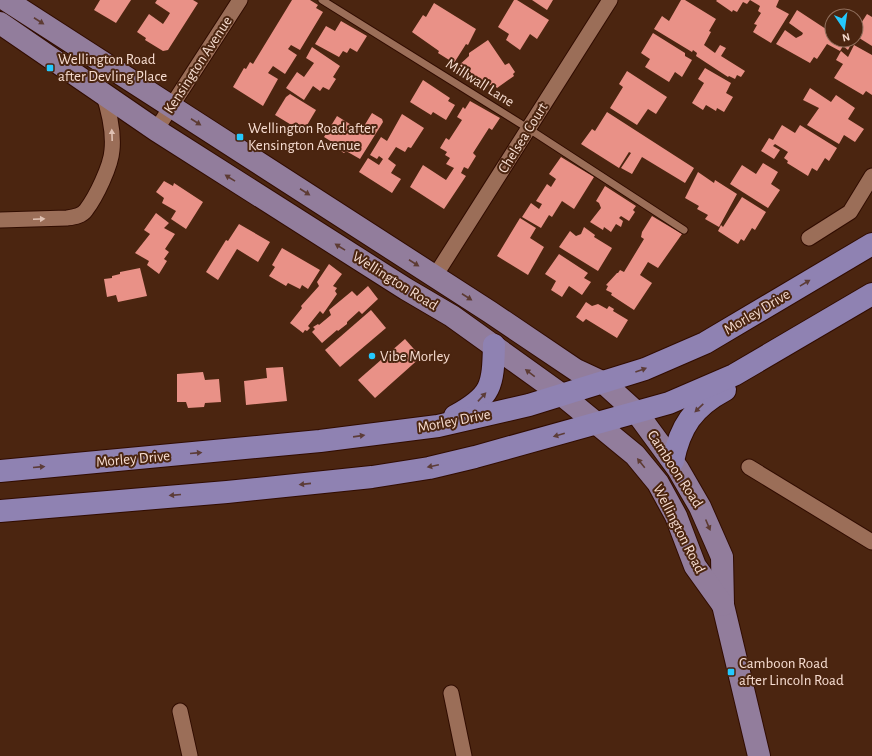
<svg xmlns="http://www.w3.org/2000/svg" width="872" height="756" viewBox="0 0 872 756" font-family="'Alegreya Sans',sans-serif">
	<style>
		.building { fill: #e99187 }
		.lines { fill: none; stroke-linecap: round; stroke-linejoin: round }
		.service-casing { stroke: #300c00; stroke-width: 9 }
		.minor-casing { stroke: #300c00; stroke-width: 17 }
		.primary-casing { stroke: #300c00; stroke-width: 24 }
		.trunk-casing { stroke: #300c00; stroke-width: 24 }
		.service { stroke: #9b6e58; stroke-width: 7 }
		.minor { stroke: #9b6e58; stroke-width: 15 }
		.primary { stroke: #927d9c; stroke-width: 22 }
		.trunk { stroke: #8f82b2; stroke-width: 22 }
		.oneway { fill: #5d3b33 }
		.oneway2 { fill: #e0c1b3 }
		.oneway3 { fill: #5c3c38 }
		.poi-dot { fill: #24c9fe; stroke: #4b2510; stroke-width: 1.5 }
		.labels { text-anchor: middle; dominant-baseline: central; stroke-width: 4; stroke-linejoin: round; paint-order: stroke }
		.poi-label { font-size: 15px; fill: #f7ddd1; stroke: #4b2510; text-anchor: start }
		.street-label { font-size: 15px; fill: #f7ddd1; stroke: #4b2510 }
	</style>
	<rect width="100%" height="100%" fill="#4b2510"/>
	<!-- building -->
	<g class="building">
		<polygon points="100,0 131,0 116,23 94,10"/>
		<polygon points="157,0 193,0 198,3 168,50 163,51 145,40 146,38 137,32 149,14 163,24 167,18 170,13 155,3"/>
		<polygon points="292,0 310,0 318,5 316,8 323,12 300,50 291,45 288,49 297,55 285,74 273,66 268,73 278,79 263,106 233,87 244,68 246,69 250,62 253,64"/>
		<polygon points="514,0 517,0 549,20 537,39 530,34 520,50 506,40 509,34 498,27"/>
		<polygon points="532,0 553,0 547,10"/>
		<polygon points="681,0 685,0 716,19 709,31 711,32 704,45 715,53 720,45 726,48 721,56 745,71 741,77 737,75 735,79 729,76 728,77 696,56 697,53 693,50 692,52 654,29 662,16 669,21"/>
		<polygon points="717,0 779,0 776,7 789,14 771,43 753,32 757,25 754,24 761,13 758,11 760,6 750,0 747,4 743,2 737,12 733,10 732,12 716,1"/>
		<polygon points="434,3 476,29 468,45 466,44 454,63 438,53 439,51 412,32 423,15 426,17"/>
		<polygon points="797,10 832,33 832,40 848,40 851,44 848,50 843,46 840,51 827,44 817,59 814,57 810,63 776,44 785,30 796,38 802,35 803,33 789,23"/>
		<polygon points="867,14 872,17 872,46 856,36 856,31"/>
		<polygon points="341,21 367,36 357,52 350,48 347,53 343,51 339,57 315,44 326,26 335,31"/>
		<polygon points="653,33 685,53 685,56 692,60 682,77 675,72 669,82 645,67 650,59 641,53"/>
		<polygon points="488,40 505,65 509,63 515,72 513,74 514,76 497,88 495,86 493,87 491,85 485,86 456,68 469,56 469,53"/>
		<polygon points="854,45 872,55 872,95 866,91 863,95 834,78 843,64 836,60 841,51 848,57"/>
		<polygon points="312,47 340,66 333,77 336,79 329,90 323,87 320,91 313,86 304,100 286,88 297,72 304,77 314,63 306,58"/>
		<polygon points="705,68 731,83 726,93 733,97 724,112 717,108 716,111 706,105 703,110 692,103 704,83 698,79"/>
		<polygon points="627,71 667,97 656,114 648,109 637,125 610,108 623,87 619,84"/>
		<polygon points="423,80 450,98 448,101 455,105 446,120 433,112 431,115 410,102"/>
		<polygon points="810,88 831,102 836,95 855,108 848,119 864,129 855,142 844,135 839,144 807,125 819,108 803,100"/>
		<polygon points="290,94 316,110 303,132 275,115 286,97"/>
		<polygon points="470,101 500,118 492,130 489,128 473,153 476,156 468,169 464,167 461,173 466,176 444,209 410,187 423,165 446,180 454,168 446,164 450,158 445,155 447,152 440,148 446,138 449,140 462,120 457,117 463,107 465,109"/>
		<polygon points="607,112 694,168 685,183 642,157 632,174 621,168 631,153 629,152 619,168 581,144 592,129 595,131"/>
		<polygon points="372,113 382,119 383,122 360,159 346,151 344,153 330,145 332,142 324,137 337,116 361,131"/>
		<polygon points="402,114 424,128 411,148 408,147 405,152 396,147 388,159 396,165 391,173 401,179 392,193 359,172 368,158 379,165 383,159 379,156 377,159 370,155 381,137 387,141"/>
		<polygon points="782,125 795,133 800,125 837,148 829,161 825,158 817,171 812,168 808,176 787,163 788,161 784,158 788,152 775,144 773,146 780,150 774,159 761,151 769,138 773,140"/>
		<polygon points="561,157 594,177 574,209 562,201 552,217 549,215 541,228 522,217 531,203 539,209 542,204 536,201 547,184 551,187 556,179 549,174"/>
		<polygon points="763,163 778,172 771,184 780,190 768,208 730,184 742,165 756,174"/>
		<polygon points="698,172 714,183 715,180 737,194 719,227 705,219 708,215 697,209 699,206 685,198"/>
		<polygon points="164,181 173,186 174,183 203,202 186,229 171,219 176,211 162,203 164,198 156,192"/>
		<polygon points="605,186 636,206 633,210 635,212 629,221 621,216 619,218 623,221 621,227 616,224 611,232 604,227 603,230 590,222 601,208 599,203 596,201"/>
		<polygon points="742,197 766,212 755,230 752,228 744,241 741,239 738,244 718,231 721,225 723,227"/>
		<polygon points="156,213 169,223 164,228 175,234 165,249 169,252 164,259 167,261 159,274 147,265 149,261 135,253 150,234 144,230"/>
		<polygon points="652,216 682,234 658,268 648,262 640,275 652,283 634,310 611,295 612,293 606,290 608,286 606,285 617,273 618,273 620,270 624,272 644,239 641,237 642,232"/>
		<polygon points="520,218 536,228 530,238 544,247 528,275 497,256"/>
		<polygon points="239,224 270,242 258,262 237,249 218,280 206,272 226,240 228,241"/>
		<polygon points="584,227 595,235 594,237 612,248 598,271 559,247 570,231 576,236 581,234"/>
		<polygon points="282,248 320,270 308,289 302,285 300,289 288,283 286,286 269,276 275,267 272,265"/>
		<polygon points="559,254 588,273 584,278 591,282 582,295 569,286 562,297 551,290 556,281 545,274"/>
		<polygon points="329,264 342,274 333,286 337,288 335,291 337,294 323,314 320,311 308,326 310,328 307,331 305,330 303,333 290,323 302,308 301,306 319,286 317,282"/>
		<polygon points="140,268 147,296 118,302 116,295 107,297 104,279 112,278 112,276 120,274 120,272"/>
		<polygon points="368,286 378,299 362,314 359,311 347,322 347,324 338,331 337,330 322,343 312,332 315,329 313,327 318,324 319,325 331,315 329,310 352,291 357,296"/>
		<polygon points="586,302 592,306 598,304 607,309 609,306 614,309 613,311 628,320 617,338 586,319 583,322 576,317"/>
		<polygon points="371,310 386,328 340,367 325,350"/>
		<polygon points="405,339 421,357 375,398 358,380"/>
		<polygon points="283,367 287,401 246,405 244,381 267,378 266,368"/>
		<polygon points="203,372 205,380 219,379 221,402 205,403 204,407 188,408 186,402 177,402 177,374"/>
	</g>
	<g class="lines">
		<!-- service casing -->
		<g class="service-casing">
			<polyline id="service" points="322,0 529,129 684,230"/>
		</g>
		<!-- minor casing -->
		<g class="minor-casing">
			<g id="minor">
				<polyline points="156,130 240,0"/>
				<path d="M 0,220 L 67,218 C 74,217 82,216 86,210 C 96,197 111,166 112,150 C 114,130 109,111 103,93"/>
				<polyline points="809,238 850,212 872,176"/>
				<polyline points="435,276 610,0"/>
				<polyline points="749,467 872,542"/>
				<polyline points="451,693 464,756"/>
				<polyline points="180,711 190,756"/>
			</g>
		</g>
		<!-- primary casing -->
		<g class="primary-casing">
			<g id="primary">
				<polyline points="6,0 490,312 576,370 604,383 637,413 678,469 700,507 722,557 723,605 759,756"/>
				<polyline points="0,23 156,130 406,289 452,316 562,395 635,455 658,483 676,516 695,566 723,605"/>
			</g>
		</g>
		<!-- trunk casing -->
		<g class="trunk-casing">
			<g id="trunk">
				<path d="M 455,416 C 492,396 493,386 494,345"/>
				<path d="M 673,461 C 680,427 693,407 725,390"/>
				<polyline points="0,471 320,441 438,426 529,405 645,369 705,343 872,244"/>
				<polyline points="0,511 227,492 372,477 429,468 475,457 669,403 734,375 872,294"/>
			</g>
		</g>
		<!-- service -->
		<use href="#service" class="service"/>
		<!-- minor -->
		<use href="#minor" class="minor"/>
		<!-- primary -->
		<use href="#primary" class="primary"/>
		<!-- trunk -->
		<use href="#trunk" class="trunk"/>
	</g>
	<!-- one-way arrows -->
	<defs><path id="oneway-solid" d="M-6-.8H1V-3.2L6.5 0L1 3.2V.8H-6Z"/></defs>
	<g class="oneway">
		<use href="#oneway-solid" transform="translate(39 21) rotate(33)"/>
		<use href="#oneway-solid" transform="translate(196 122) rotate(33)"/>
		<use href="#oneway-solid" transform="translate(230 178) rotate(-148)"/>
		<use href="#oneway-solid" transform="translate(305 192) rotate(33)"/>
		<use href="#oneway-solid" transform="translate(340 247) rotate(-148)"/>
		<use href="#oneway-solid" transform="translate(414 263) rotate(33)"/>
		<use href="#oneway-solid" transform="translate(467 297) rotate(33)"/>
		<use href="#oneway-solid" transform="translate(530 373) rotate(-143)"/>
		<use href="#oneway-solid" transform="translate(641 463) rotate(-129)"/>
		<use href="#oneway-solid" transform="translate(708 525) rotate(67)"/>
	</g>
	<g class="oneway2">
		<use href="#oneway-solid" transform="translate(112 135) rotate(-92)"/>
		<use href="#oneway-solid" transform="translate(39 219) rotate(-2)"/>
	</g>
	<g class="oneway3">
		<use href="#oneway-solid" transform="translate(805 283) rotate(-31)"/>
		<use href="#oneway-solid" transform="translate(641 370) rotate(-20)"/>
		<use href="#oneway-solid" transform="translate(482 397) rotate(-47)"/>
		<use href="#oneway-solid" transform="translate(699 408) rotate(136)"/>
		<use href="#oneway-solid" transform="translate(559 435) rotate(164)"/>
		<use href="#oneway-solid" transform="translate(359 436) rotate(-8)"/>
		<use href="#oneway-solid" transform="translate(196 453) rotate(-5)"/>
		<use href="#oneway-solid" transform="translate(433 466) rotate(168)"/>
		<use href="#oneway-solid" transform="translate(39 467) rotate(-5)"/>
		<use href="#oneway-solid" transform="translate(305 484) rotate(174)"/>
		<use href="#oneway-solid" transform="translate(175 495) rotate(175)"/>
	</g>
	<!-- markers -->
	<g class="poi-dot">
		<rect x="46" y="64" width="8" height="8" rx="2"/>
		<rect x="236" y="133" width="8" height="8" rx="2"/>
		<circle cx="372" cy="356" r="4"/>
		<rect x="727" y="668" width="8" height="8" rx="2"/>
	</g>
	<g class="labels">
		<!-- poi labels -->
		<g class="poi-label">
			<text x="58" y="59">Wellington Road<tspan x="58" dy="17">after Devling Place</tspan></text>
			<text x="248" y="128">Wellington Road after<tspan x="248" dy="17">Kensington Avenue</tspan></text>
			<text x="380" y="356">Vibe Morley</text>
			<text x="739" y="663">Camboon Road<tspan x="739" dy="17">after Lincoln Road</tspan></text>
		</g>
		<!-- street labels -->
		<g class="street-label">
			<text transform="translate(198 65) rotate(-57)">Kensington Avenue</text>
			<text transform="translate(480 83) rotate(32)">Millwall Lane</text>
			<text transform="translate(523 138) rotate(-58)">Chelsea Court</text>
			<text transform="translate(395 281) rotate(32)">Wellington Road</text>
			<text transform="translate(757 312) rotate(-31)">Morley Drive</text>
			<text transform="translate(454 421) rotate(-11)">Morley Drive</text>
			<text transform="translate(133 459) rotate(-5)">Morley Drive</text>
			<text transform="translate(675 469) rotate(57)">Camboon Road</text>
			<text transform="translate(679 529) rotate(63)">Wellington Road</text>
		</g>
	</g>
	<!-- north arrow -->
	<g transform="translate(844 28) rotate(167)"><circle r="19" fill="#4b2510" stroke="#906f5d"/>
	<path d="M0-3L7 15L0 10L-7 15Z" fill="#24c9fe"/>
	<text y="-6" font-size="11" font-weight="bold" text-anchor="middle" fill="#f7ddd1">N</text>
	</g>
</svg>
